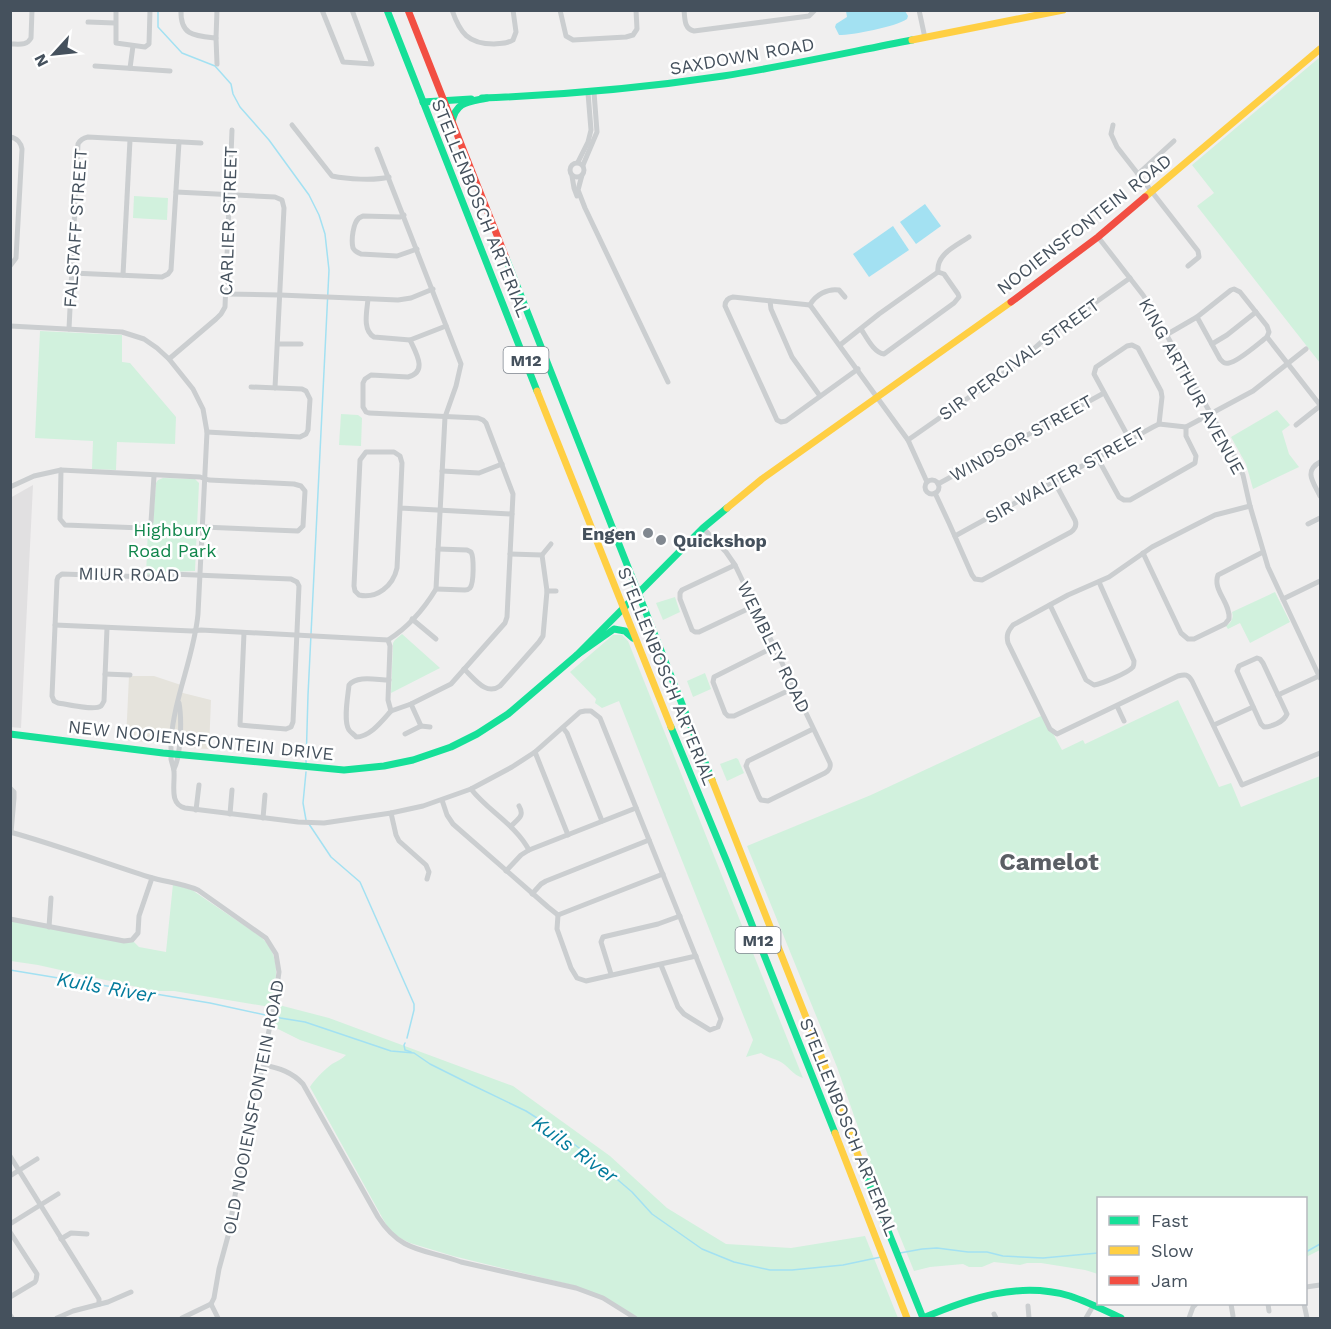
<svg xmlns="http://www.w3.org/2000/svg" width="1331" height="1329" viewBox="0 0 1331 1329" font-family="'Work Sans',sans-serif">
	<style>
		.commercial { fill: #e5e3dc }
		.education { fill: #e1e0e1 }
		.green { fill: #d1f1dd }
		.water { fill: #a3e1f2 }
		.lines { fill: none; stroke-linecap: round; stroke-linejoin: round }
		.stream { stroke: #a3e1f2; stroke-width: 1.5 }
		.street { stroke: #cbced0; stroke-width: 5 }
		.fast { stroke: #16e098; stroke-width: 7 }
		.slow { stroke: #ffcf43; stroke-width: 7 }
		.jam { stroke: #f24e42; stroke-width: 7 }
		.poi-dot { fill: #818890; stroke: #fff; stroke-width: 2 }
		.labels { text-anchor: middle; dominant-baseline: central; stroke-width: 5; stroke-linejoin: round; paint-order: stroke }
		.shield { fill: #fff; stroke: #7d858e; stroke-width: 1.5 }
		.shield-label { font-size: 16px; font-weight: bold; fill: #45515d }
		.street-label { font-size: 18px; fill: #45515d; stroke: #fff }
		.park-label { font-size: 18px; fill: #0f854a; stroke: #fff }
		.poi-label { font-size: 18px; font-weight: bold; fill: #45515d; stroke: #fff; text-anchor: end }
		.water-label { font-size: 20px; font-style: italic; fill: #037b9c; stroke: #fff }
		.district-label { font-size: 24px; font-weight: bold; fill: #5a5e64; stroke: #fff }
	</style>
	<rect width="100%" height="100%" fill="#f0efef"/>
	<!-- commercial -->
	<polygon class="commercial" points="129,676 154,676 181,685 179,692 211,700 209,749 191,748 184,738 168,735 158,743 126,740"/>
	<!-- education -->
	<polygon class="education" points="33,485 21,728 10,727 10,498"/>
	<!-- green -->
	<g class="green">
		<polygon points="1320,57 1320,363 1197,206 1214,193 1192,165"/>
		<polygon points="134,196 168,198 167,220 133,218"/>
		<polygon points="40,331 122,335 122,362 130,363 176,417 175,444 117,442 116,470 92,469 93,441 35,438"/>
		<polygon points="1277,410 1290,425 1282,431 1289,454 1299,467 1253,489 1246,464 1231,437"/>
		<polygon points="341,414 358,415 362,418 361,446 339,445"/>
		<polygon points="163,478 195,479 199,483 195,571 168,572 146,575 148,529 153,522 156,483 158,480"/>
		<path d="M 1275,592 L 1290,622 L 1250,643 L 1240,623 L 1228,629 L 1226,626 C 1231,623 1234,618 1232,612 Z"/>
		<polygon points="675,597 680,612 663,620 656,603"/>
		<polygon points="402,634 440,668 391,693 393,643 395,640"/>
		<path d="M 613,635 L 622,635 L 628,641 L 803,1078 C 792,1075 789,1066 779,1061 C 773,1058 767,1057 761,1053 L 746,1057 L 753,1040 L 619,701 L 602,708 L 595,703 L 596,699 L 570,672 Z"/>
		<polygon points="705,673 711,689 693,697 687,681"/>
		<polygon points="1178,700 1219,787 1231,783 1241,807 1320,776 1320,1250 1306,1257 1306,1198 1098,1198 1098,1274 1085,1270 1041,1263 1027,1263 1020,1265 994,1262 982,1267 969,1267 963,1264 930,1267 914,1271 873,1170 837,1067 747,846 871,795 1043,715 1062,750 1083,740 1085,744"/>
		<polygon points="736,758 738,759 744,773 727,781 720,764"/>
		<path d="M 173,884 L 192,890 L 261,937 C 283,958 276,981 270,1007 L 174,991 L 155,991 L 38,965 L 11,961 L 10,920 L 132,940 L 139,947 L 166,952 Z"/>
		<path d="M 279,1005 L 329,1018 L 513,1086 L 610,1156 L 667,1208 L 726,1244 L 791,1248 L 865,1236 L 898,1318 L 637,1318 L 576,1286 L 453,1256 L 410,1243 L 400,1238 L 390,1231 L 383,1219 L 310,1087 C 313,1081 326,1068 332,1064 C 337,1061 342,1059 346,1055 L 300,1040 L 274,1027 Z"/>
	</g>
	<!-- water -->
	<g class="water">
		<path d="M 846,11 L 905,11 L 908,16 L 907,19 C 895,27 853,35 839,35 L 835,27 L 836,24 L 847,17 Z"/>
		<polygon points="925,204 941,226 916,244 900,222"/>
		<polygon points="893,226 909,250 869,277 853,254"/>
	</g>
	<g class="lines">
		<!-- stream -->
		<g class="stream">
			<polyline points="158,10 158,27 182,53 215,66 231,84 233,94 240,107 269,140 309,195 319,215 325,234 329,270 308,695 306,764"/>
			<polyline points="306,772 303,803 306,820"/>
			<polyline points="309,824 331,857 360,882 414,1004 414,1010 407,1038"/>
			<polyline points="10,970 210,1003 270,1016"/>
			<polyline points="274,1017 305,1022 391,1051 414,1053 430,1064 468,1083 526,1111 548,1125 590,1156 632,1192 652,1214 702,1249 734,1262 770,1270 792,1270 843,1265 881,1257"/>
			<polyline points="405,1043 404,1045 405,1050 411,1052"/>
			<polyline points="1306,1252 1320,1244"/>
			<polyline points="900,1253 922,1249 937,1248 968,1252 987,1252 1003,1256 1043,1258 1098,1253"/>
		</g>
		<!-- street -->
		<g class="street">
			<polyline points="116,10 116,43 145,47 149,44 150,10"/>
			<path d="M 181,10 C 180,36 195,36 216,38 L 217,10"/>
			<polyline points="322,10 343,62 372,64 352,10"/>
			<path d="M 452,10 C 460,33 468,44 494,44 C 501,43 507,44 513,40 L 516,32 L 513,10"/>
			<polyline points="560,10 566,36 573,40 626,37 633,35 637,29 636,10"/>
			<path d="M 684,10 C 685,19 684,29 694,31 L 809,16 L 815,10"/>
			<polyline points="919,10 925,38"/>
			<polyline points="88,22 115,23"/>
			<polyline points="216,38 217,64"/>
			<path d="M 10,44 C 19,44 27,46 31,38 L 32,10"/>
			<polyline points="95,66 170,71"/>
			<polyline points="130,68 133,46"/>
			<path d="M 292,125 L 332,176 C 347,179 374,181 389,177"/>
			<polyline points="1113,125 1111,134 1117,147 1198,251 1199,257 1188,266"/>
			<path d="M 10,137 C 17,138 21,143 22,149 L 16,258 L 10,266"/>
			<polyline points="578,162 588,142 591,130 588,93"/>
			<circle cx="577" cy="170" r="7"/>
			<polyline points="583,165 597,132 594,92"/>
			<polyline points="1138,174 1174,141"/>
			<polyline points="582,175 578,190 585,208 668,382"/>
			<polyline points="572,176 574,188 577,196"/>
			<polyline points="176,192 275,197 282,200 284,208 275,388"/>
			<path d="M 404,215 L 400,217 L 363,216 L 359,218 C 353,223 351,240 353,248 C 355,252 357,252 361,254 L 397,256 L 417,249"/>
			<polyline points="1098,237 1143,295 1152,309 1235,457 1243,475 1250,506 1268,567 1320,678"/>
			<path d="M 938,272 C 936,254 956,246 969,237"/>
			<polyline points="72,273 162,277 168,274 171,270 179,142"/>
			<polyline points="123,275 130,140"/>
			<polyline points="226,294 280,295 398,300 411,298 433,289"/>
			<path d="M 368,299 C 367,311 362,330 374,337 L 410,340 L 446,326"/>
			<polyline points="770,301 771,309 792,357 820,396"/>
			<path d="M 810,305 L 733,297 C 728,298 725,301 725,306 L 777,420 L 781,422 L 786,421 L 858,369"/>
			<polyline points="810,305 908,440 927,482"/>
			<path d="M 810,305 C 815,295 828,288 839,290 L 845,297"/>
			<path d="M 1197,317 L 1220,359 C 1223,362 1224,364 1229,363 C 1238,362 1259,343 1267,337"/>
			<path d="M 10,326 L 122,332 L 144,339 L 157,348 L 169,359 L 193,389 L 203,409 L 207,432 L 198,614 C 194,657 174,697 171,741 C 171,747 171,753 171,759 C 172,764 174,768 174,772 C 175,785 169,804 185,808 L 298,822 L 324,823 L 391,813 L 423,806 L 471,789 L 512,767 L 535,752 L 580,712 L 585,711 L 591,711 L 600,718 L 721,1019 L 718,1027 L 710,1030 L 684,1014 L 678,1007 L 661,965"/>
			<path d="M 69,329 L 78,144 C 80,140 83,138 88,137 L 201,143"/>
			<polyline points="1166,335 1197,317 1231,290 1234,289 1240,292 1267,326 1269,332 1267,337"/>
			<polyline points="1267,337 1320,405"/>
			<polyline points="278,344 301,344"/>
			<polyline points="1212,344 1227,335 1256,312"/>
			<path d="M 840,345 L 879,314 L 938,272 L 944,274 L 958,294 L 959,297 L 954,303 L 884,354 C 874,353 867,338 861,329"/>
			<polyline points="169,359 216,319 221,314 225,307 232,130"/>
			<polyline points="1296,425 1320,406"/>
			<polyline points="207,432 300,437 306,434 308,430 310,399 306,391 302,389 251,387"/>
			<polyline points="908,440 1018,363 1048,336 1130,278"/>
			<polyline points="1130,440 1094,374 1096,367 1127,346 1132,345 1138,348 1161,391 1162,397 1159,424"/>
			<polyline points="1097,457 1119,497 1124,500 1130,500 1195,463 1196,456 1186,436 1186,427"/>
			<path d="M 1320,462 C 1303,471 1314,483 1320,496"/>
			<polyline points="61,470 60,519 65,525 142,528 147,527 151,522 154,476"/>
			<polyline points="442,471 479,473 502,464"/>
			<circle cx="932" cy="487" r="7"/>
			<polyline points="938,484 1104,393"/>
			<polyline points="10,487 34,476 61,470 200,477 209,480 294,484 301,486 305,491 303,526 298,531 203,527"/>
			<path d="M 935,493 L 949,523 L 972,575 L 975,579 L 982,580 L 1071,532 C 1075,529 1077,525 1075,520 L 1054,481"/>
			<path d="M 1250,506 L 1215,515 L 1205,520 L 1152,547 L 1109,577 L 1068,595 L 1013,625 C 1008,631 1006,635 1008,643 L 1050,729 L 1057,734 L 1178,676 C 1185,674 1188,674 1192,681 L 1242,785 L 1320,753"/>
			<path d="M 400,508 L 397,568 C 393,586 377,599 359,595 L 355,591 L 354,586 L 360,460 L 366,452 L 394,452 L 400,456 L 402,463 L 400,508 L 512,514"/>
			<polyline points="1308,524 1320,518"/>
			<path d="M 703,528 L 726,552 L 735,565 L 830,763 C 831,767 829,771 825,773 L 768,801 L 761,800 L 759,797 L 746,766 L 748,761 L 813,729"/>
			<polyline points="955,536 1153,427 1159,424 1186,427 1253,391 1306,349"/>
			<path d="M 1143,553 L 1181,633 L 1188,639 L 1194,639 L 1225,624 L 1229,619 C 1231,603 1212,590 1218,575 L 1263,552"/>
			<polyline points="542,555 551,544"/>
			<polyline points="735,565 682,590 680,593 680,599 692,630 695,632 699,632 754,606"/>
			<path d="M 436,589 L 465,590 C 467,590 469,589 470,588 C 474,583 474,557 471,552 L 467,550 L 438,549"/>
			<polyline points="547,591 556,591"/>
			<polyline points="1283,599 1320,581"/>
			<path d="M 1050,605 L 1086,680 L 1094,685 C 1101,684 1128,673 1133,667 C 1134,665 1134,663 1134,661 L 1099,582"/>
			<polyline points="412,619 436,639"/>
			<path d="M 55,625 L 192,631 L 201,630 L 388,640 C 407,628 424,609 436,589 L 445,417 L 456,386 L 461,364 L 377,149"/>
			<path d="M 107,628 L 104,701 C 103,703 102,705 101,706 C 94,711 66,704 58,703 L 54,701 L 52,696 L 57,580 L 58,577 L 62,574 L 149,577 L 171,574 L 291,579 L 297,582 L 299,586 L 293,722 L 291,727 L 286,729 L 240,725 L 244,633"/>
			<path d="M 388,640 L 390,646 L 388,700 L 391,711 L 411,704 L 451,684 L 505,623 L 507,617 L 513,494 L 486,423 L 483,420 L 478,418 L 369,413 L 366,412 L 363,407 L 363,383 L 365,379 L 371,375 L 408,377 C 428,372 416,353 410,340"/>
			<polyline points="774,647 714,677 713,682 725,713 728,716 734,716 794,688"/>
			<path d="M 1257,658 L 1260,659 L 1263,663 L 1287,714 C 1284,722 1271,727 1264,727 L 1261,724 L 1237,671 L 1239,666 Z"/>
			<path d="M 464,669 C 475,679 486,696 500,686 L 539,642 L 543,636 L 547,591 L 542,555 L 510,554"/>
			<polyline points="105,674 130,675"/>
			<path d="M 389,680 C 377,680 357,675 349,685 C 348,696 343,721 349,730 C 350,732 355,735 356,737 C 370,737 382,721 391,711"/>
			<polyline points="1278,695 1319,676"/>
			<polyline points="411,704 421,726"/>
			<polyline points="1117,706 1124,721"/>
			<polyline points="1214,725 1253,707"/>
			<polyline points="563,728 567,733 602,821"/>
			<polyline points="405,734 421,726 430,727"/>
			<polyline points="535,752 568,835"/>
			<path d="M 174,769 C 181,755 182,719 179,703"/>
			<polyline points="10,788 14,792 14,798 11,833"/>
			<path d="M 471,789 C 488,811 515,824 529,850"/>
			<polyline points="442,800 447,815 453,824 548,907 558,915 663,874"/>
			<polyline points="196,810 199,785"/>
			<polyline points="391,813 396,835 399,841 426,865 429,872 427,879"/>
			<polyline points="230,814 232,790"/>
			<polyline points="263,818 265,795"/>
			<path d="M 511,826 C 518,819 525,816 519,806"/>
			<path d="M 10,832 C 57,845 102,862 149,877 C 165,882 182,883 198,890 L 266,938 L 276,954 L 279,972 L 275,1001 L 265,1050 L 264,1065 L 254,1093 L 249,1115 L 228,1236 L 219,1269 L 214,1298 L 211,1304"/>
			<polyline points="506,871 521,855 529,850 636,808"/>
			<polyline points="532,894 541,884 546,881 649,840"/>
			<polyline points="558,915 557,929 571,968 577,978 586,981 696,956"/>
			<polyline points="10,919 124,941 132,940 138,933 139,916 152,878"/>
			<polyline points="49,927 51,898"/>
			<polyline points="611,974 601,942 603,937 658,924 680,916"/>
			<path d="M 264,1065 C 279,1068 292,1072 303,1084 L 378,1217 C 401,1253 425,1249 461,1262 L 576,1288 L 603,1298 L 635,1318"/>
			<polyline points="10,1156 99,1299 99,1304"/>
			<polyline points="10,1176 37,1159"/>
			<polyline points="10,1224 58,1194"/>
			<polyline points="10,1232 37,1274 36,1280 35,1282 10,1297"/>
			<polyline points="61,1239 71,1233 87,1234"/>
			<polyline points="1306,1287 1320,1285"/>
			<polyline points="211,1304 218,1318"/>
			<polyline points="1231,1304 1233,1316"/>
			<polyline points="1268,1304 1269,1311"/>
			<polyline points="1304,1304 1307,1318"/>
			<polyline points="1028,1306 1029,1318"/>
			<polyline points="994,1314 996,1318"/>
			<polyline points="10,1315 12,1318"/>
			<polyline points="57,1318 73,1311 108,1302 131,1292"/>
			<polyline points="182,1318 211,1304"/>
			<polyline points="1086,1318 1093,1306"/>
			<polyline points="1189,1318 1193,1307 1196,1304"/>
		</g>
		<!-- fast -->
		<g class="fast">
			<polyline points="387,10 537,391"/>
			<path d="M 482,98 C 563,95 643,88 723,76 C 787,66 850,52 912,40"/>
			<polyline points="423,102 471,99"/>
			<path d="M 452,122 C 456,101 469,102 487,98"/>
			<polyline points="506,258 712,780"/>
			<polyline points="577,655 614,629 625,631 633,638"/>
			<polyline points="671,727 727,862 835,1133"/>
			<polyline points="10,734 163,753 344,770 384,766 413,760 451,747 477,734 508,714 577,655 703,528 727,508"/>
			<polyline points="862,1166 923,1318"/>
			<path d="M 923,1318 C 970,1298 1019,1281 1070,1296 C 1088,1302 1104,1310 1121,1318"/>
		</g>
		<!-- slow -->
		<g class="slow">
			<polyline points="912,40 1063,10"/>
			<polyline points="1145,197 1320,49"/>
			<polyline points="537,391 671,727"/>
			<polyline points="727,508 762,479 1011,302"/>
			<polyline points="712,780 817,1045 862,1166"/>
			<polyline points="835,1133 907,1318"/>
		</g>
		<!-- jam -->
		<g class="jam">
			<polyline points="408,10 506,258"/>
			<polyline points="1011,302 1098,237 1145,197"/>
		</g>
	</g>
	<!-- markers -->
	<g class="poi-dot">
		<circle cx="648" cy="533" r="6"/>
		<circle cx="661" cy="540" r="6"/>
	</g>
	<g class="labels">
		<!-- shield labels -->
		<g class="shield">
			<rect x="503.5" y="347" width="45" height="26" rx="4.5"/>
			<rect x="735.5" y="927" width="45" height="26" rx="4.5"/>
		</g>
		<g class="shield-label">
			<text x="526" y="360">M12</text>
			<text x="758" y="940">M12</text>
		</g>
		<!-- street labels -->
		<g class="street-label">
			<text transform="translate(742 56) rotate(-10)">SAXDOWN ROAD</text>
			<text transform="translate(481 208) rotate(68)">STELLENBOSCH ARTERIAL</text>
			<text transform="translate(228 221) rotate(-88)">CARLIER STREET</text>
			<text transform="translate(1084 224) rotate(-38)">NOOIENSFONTEIN ROAD</text>
			<text transform="translate(75 228) rotate(-86)">FALSTAFF STREET</text>
			<text transform="translate(1019 359) rotate(-36)">SIR PERCIVAL STREET</text>
			<text transform="translate(1192 386) rotate(61)">KING ARTHUR AVENUE</text>
			<text transform="translate(1021 438) rotate(-29)">WINDSOR STREET</text>
			<text transform="translate(1065 475) rotate(-29)">SIR WALTER STREET</text>
			<text transform="translate(129 574) rotate(1)">MIUR ROAD</text>
			<text transform="translate(774 647) rotate(64)">WEMBLEY ROAD</text>
			<text transform="translate(667 676) rotate(68)">STELLENBOSCH ARTERIAL</text>
			<text transform="translate(201 740) rotate(6)">NEW NOOIENSFONTEIN DRIVE</text>
			<text transform="translate(253 1107) rotate(-79)">OLD NOOIENSFONTEIN ROAD</text>
			<text transform="translate(849 1127) rotate(68)">STELLENBOSCH ARTERIAL</text>
		</g>
		<!-- park labels -->
		<g class="park-label">
			<text x="172" y="529">Highbury<tspan x="172" dy="21">Road Park</tspan></text>
		</g>
		<!-- poi labels -->
		<g class="poi-label">
			<text x="636" y="533">Engen</text>
			<text x="673" y="540" text-anchor="start">Quickshop</text>
		</g>
		<!-- water labels -->
		<g class="water-label">
			<text transform="translate(106 987) rotate(10)">Kuils River</text>
			<text transform="translate(575 1149) rotate(36)">Kuils River</text>
		</g>
		<!-- district labels -->
		<g class="district-label">
			<text x="1049" y="862">Camelot</text>
		</g>
	</g>
	<!-- border -->
	<rect width="1331" height="1329" fill="none" stroke="#45515d" stroke-width="24"/>
	<!-- legend -->
	<rect x="1097" y="1197" width="210" height="108" fill="#ffffff" stroke="#b5b9be" stroke-width="1.5"/>
	<rect x="1109" y="1216" width="30" height="9" fill="#16e098" stroke="#b5b9be" stroke-width="1.5"/>
	<text x="1151" y="1227" font-size="18" fill="#45515d">Fast</text>
	<rect x="1109" y="1246" width="30" height="9" fill="#ffcf43" stroke="#b5b9be" stroke-width="1.5"/>
	<text x="1151" y="1257" font-size="18" fill="#45515d">Slow</text>
	<rect x="1109" y="1276" width="30" height="9" fill="#f24e42" stroke="#b5b9be" stroke-width="1.5"/>
	<text x="1151" y="1287" font-size="18" fill="#45515d">Jam</text>
	<!-- north arrow -->
	<g transform="translate(54 54) rotate(243)" stroke="#ffffff" stroke-width="4.5" paint-order="stroke">
	<path d="M0-4.5L10 22L0 15L-10 22Z" fill="#45515d"/>
	<text y="-9" font-size="16" font-weight="bold" text-anchor="middle" fill="#45515d">N</text>
	</g>
</svg>
